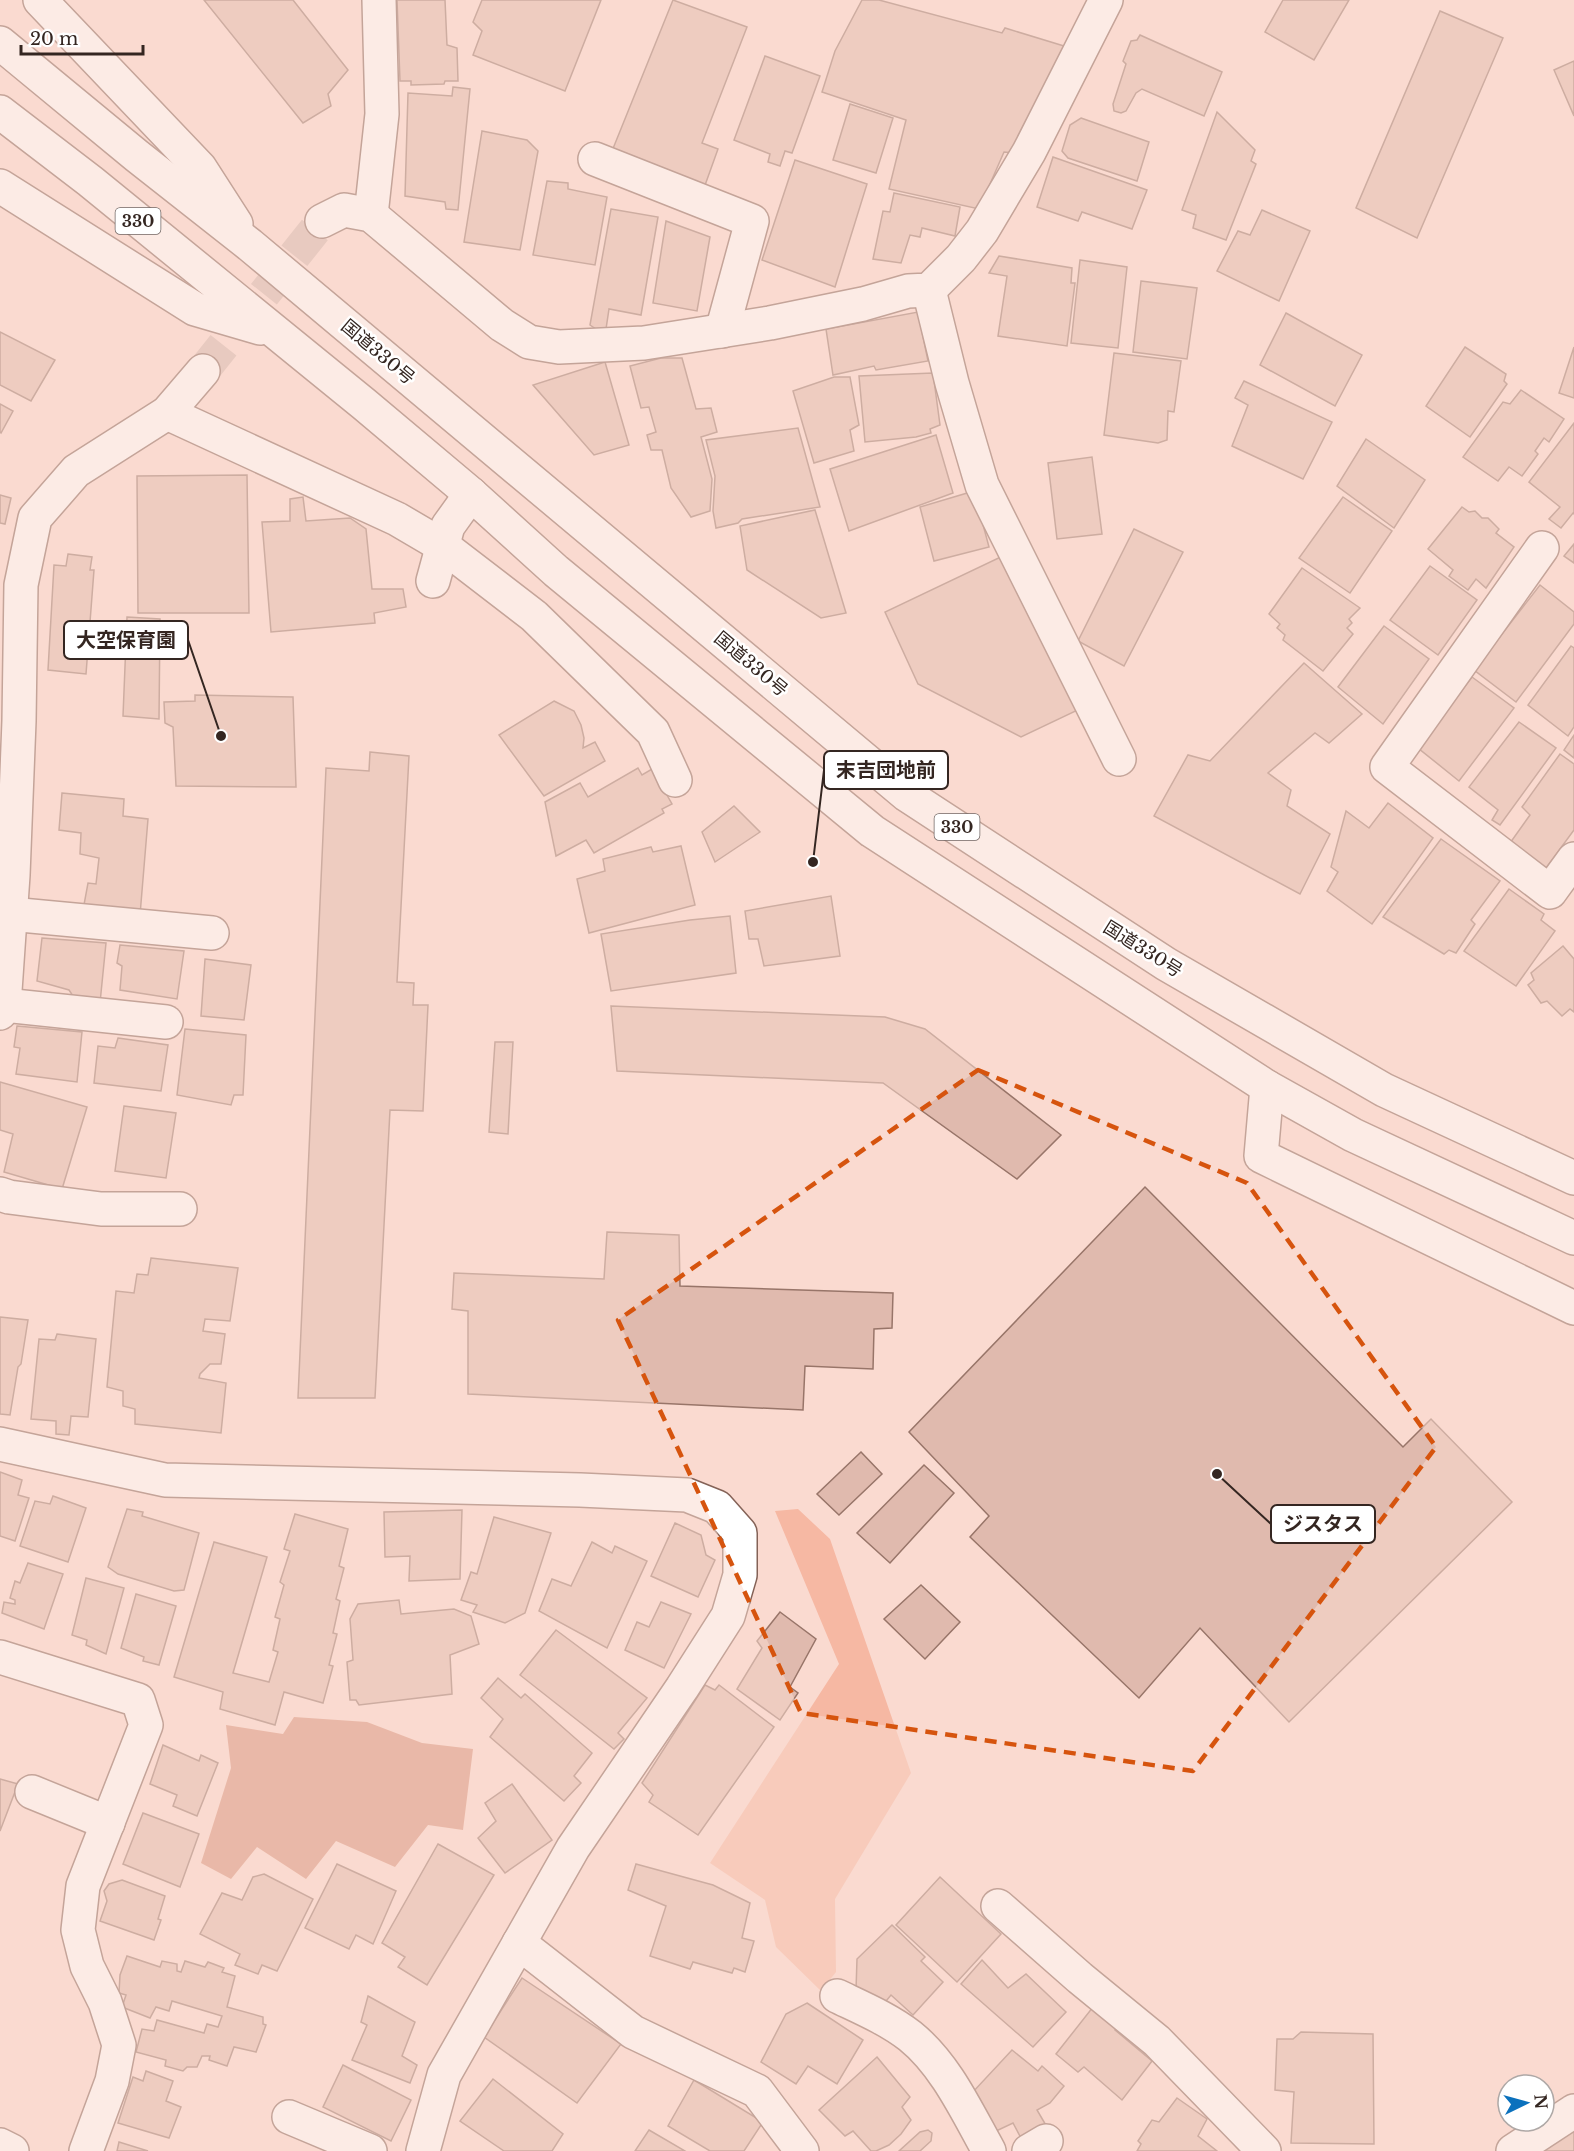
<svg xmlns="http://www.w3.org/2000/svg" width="1574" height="2151" viewBox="0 0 1574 2151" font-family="'Libre Baskerville','Noto Sans JP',serif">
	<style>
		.green { fill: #f6b8a3 }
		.forest { fill: #d68f78 }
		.building { fill: #e0baae; stroke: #987569; stroke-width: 1.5 }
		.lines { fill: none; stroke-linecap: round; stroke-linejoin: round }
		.street-tunnel { stroke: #d2b6ad; stroke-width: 33; stroke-dasharray: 33 16; stroke-linecap: butt }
		.street-casing { stroke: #846257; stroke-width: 36 }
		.highway-casing { stroke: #846257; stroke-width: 36 }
		.street { stroke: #fff; stroke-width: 33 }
		.highway { stroke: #fff; stroke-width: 33 }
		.marked { fill: none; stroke: #d6540e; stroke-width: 4.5; stroke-dasharray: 12 8; stroke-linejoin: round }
		.labels { text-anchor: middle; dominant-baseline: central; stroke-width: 5; stroke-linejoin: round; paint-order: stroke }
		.shield { fill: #fff; stroke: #716764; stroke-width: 1.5 }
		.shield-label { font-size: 16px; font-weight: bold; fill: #342621 }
		.street-label { font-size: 18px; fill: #342621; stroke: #fff }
		.leader { fill: none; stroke: #342621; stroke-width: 2 }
		.callout-dot { fill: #342621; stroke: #fff; stroke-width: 2 }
		.callout { fill: #fff; stroke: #342621; stroke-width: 2 }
		.callout-label { font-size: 20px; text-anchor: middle; font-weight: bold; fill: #342621 }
	</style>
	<rect width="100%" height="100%" fill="#fadad0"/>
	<!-- green -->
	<polygon class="green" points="798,1509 830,1539 911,1773 835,1899 836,1972 821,1991 776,1947 765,1900 710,1863 839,1664 775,1511"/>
	<!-- forest -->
	<polygon class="forest" points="294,1717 367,1722 422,1743 473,1749 463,1830 428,1825 395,1867 336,1841 306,1879 257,1847 231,1879 201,1863 231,1768 226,1725 283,1734"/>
	<!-- building -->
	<g class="building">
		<polygon points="204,0 293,0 348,70 328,94 331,106 303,123"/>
		<polygon points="397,0 445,0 447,45 457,48 458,81 445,81 444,84 411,85 411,81 400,81"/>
		<polygon points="482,0 601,0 565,91 473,55 482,31 473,22"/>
		<polygon points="673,0 747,27 702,143 718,149 704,188 612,151"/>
		<polygon points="862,0 879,0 1002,33 1005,28 1064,46 1015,153 1004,152 979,209 889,189 906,120 822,92 835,51"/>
		<polygon points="1283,0 1349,0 1314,60 1265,32"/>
		<polygon points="1440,11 1503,38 1417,238 1356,208"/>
		<polygon points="1140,35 1222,72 1204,116 1142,89 1136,93 1126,111 1121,113 1114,111 1113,104 1126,64 1123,61 1131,41 1137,40"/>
		<polygon points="765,56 820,76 792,153 785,151 780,166 768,162 770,154 734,140"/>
		<polygon points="1574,61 1574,116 1554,70"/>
		<polygon points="453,87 470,89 458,210 446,209 445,202 405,196 408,93 452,96"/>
		<polygon points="850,104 893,118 876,173 833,160"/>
		<polygon points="1217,112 1255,150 1251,161 1256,164 1226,240 1193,228 1196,215 1182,210"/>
		<polygon points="1081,118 1149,142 1137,181 1068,158 1062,151 1070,125"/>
		<polygon points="482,131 527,140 538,151 520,250 464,242"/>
		<polygon points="1053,157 1147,190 1132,229 1082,212 1078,221 1037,207"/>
		<polygon points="795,160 867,184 835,287 762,260"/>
		<polygon points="547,181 568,183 568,189 607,197 595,265 533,255"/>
		<polygon points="894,193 960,207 955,236 922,228 920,237 910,235 901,263 873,259 883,211 890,212"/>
		<polygon points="611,209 658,217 641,315 609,309 606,329 596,329 590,325"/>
		<polygon points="1262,210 1310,231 1279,301 1217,271 1238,231 1250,235"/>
		<polygon points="666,221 710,237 697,311 653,303"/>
		<polygon points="999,256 1072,268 1071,283 1075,283 1067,346 998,336 1007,276 989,273"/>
		<polygon points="1080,260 1127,267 1118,348 1071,343"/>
		<polygon points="1141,281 1197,288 1187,359 1133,352"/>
		<polygon points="918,312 928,361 876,370 874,366 833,375 826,329"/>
		<polygon points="1286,313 1362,355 1335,406 1260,365"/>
		<polygon points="0,332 55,360 31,401 0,385"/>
		<polygon points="1465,347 1506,374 1504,381 1507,384 1470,437 1426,406"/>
		<polygon points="1574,347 1574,398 1559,393"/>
		<polygon points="1114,353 1181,361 1174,412 1168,411 1167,440 1158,443 1104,435"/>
		<polygon points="661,358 682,358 696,409 711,408 717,432 701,437 712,479 710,511 691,517 671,488 662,450 651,450 647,435 656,432 649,407 641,408 630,366"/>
		<polygon points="605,362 629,445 594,455 533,385"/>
		<polygon points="933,373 940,425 930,429 931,433 916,437 865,442 859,376"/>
		<polygon points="834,377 850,377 859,425 850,430 854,451 814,463 793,391"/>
		<polygon points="1244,381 1332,422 1303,479 1232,446 1248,405 1235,398"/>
		<polygon points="1521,390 1564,419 1549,442 1544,438 1535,451 1538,454 1522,476 1509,467 1498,481 1463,457 1503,402 1510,404"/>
		<polygon points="0,404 13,411 1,433 0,432"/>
		<polygon points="1574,423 1574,514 1573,513 1561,528 1549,519 1560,507 1529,482"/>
		<polygon points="798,428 820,507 742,519 738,523 716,528 713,511 715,476 706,440"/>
		<polygon points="936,435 953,493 849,531 830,469"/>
		<polygon points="1366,439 1425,480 1394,528 1337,486"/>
		<polygon points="1092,457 1102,534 1057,539 1048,463"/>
		<polygon points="247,475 249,613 138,613 137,476"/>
		<polygon points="974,491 989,547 934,561 920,507"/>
		<polygon points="0,495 11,498 5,524 0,523"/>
		<polygon points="303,497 306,521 350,518 366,529 372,589 403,589 406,607 374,613 375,623 271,632 262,522 290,521 290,499"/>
		<polygon points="1343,497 1392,531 1350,593 1299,558"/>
		<polygon points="1462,507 1469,512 1475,511 1482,518 1488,518 1499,529 1496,533 1514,547 1486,588 1476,579 1468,590 1449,576 1453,570 1428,549"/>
		<polygon points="815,510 846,613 821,618 747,570 740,526"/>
		<polygon points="1134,529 1183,552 1124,666 1078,641"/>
		<polygon points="1574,544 1574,563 1564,556"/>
		<polygon points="1009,553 1082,708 1021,737 918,684 885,612"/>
		<polygon points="68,554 92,557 90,570 94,570 86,674 48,670 54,565 66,566"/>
		<polygon points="1430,566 1477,600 1438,655 1390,620"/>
		<polygon points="1302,568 1360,608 1349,619 1352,623 1347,628 1353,634 1323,671 1283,640 1285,635 1277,628 1280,624 1269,614"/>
		<polygon points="1540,585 1574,612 1574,624 1516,702 1474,670"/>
		<polygon points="127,617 160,619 159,719 123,716"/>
		<polygon points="1384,626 1429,659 1383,724 1338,687"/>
		<polygon points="1571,646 1574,648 1574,727 1568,736 1528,705"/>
		<polygon points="1304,663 1362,714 1329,743 1315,733 1268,773 1291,790 1287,806 1330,834 1300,894 1154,816 1188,755 1210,761"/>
		<polygon points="1472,677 1514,708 1459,781 1418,748"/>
		<polygon points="195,695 293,697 296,787 176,786 173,727 165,723 164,702 195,701"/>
		<polygon points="554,701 574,711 581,725 584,738 583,748 595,742 605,761 544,796 499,735"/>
		<polygon points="1519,722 1556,748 1500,825 1492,820 1498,810 1469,787"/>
		<polygon points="1574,735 1574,758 1564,750"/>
		<polygon points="370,752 409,756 397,982 414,983 413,1005 428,1005 423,1111 390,1110 375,1398 298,1398 326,768 369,771"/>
		<polygon points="1560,754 1574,764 1574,830 1546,868 1510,843 1530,815 1522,807"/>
		<polygon points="638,768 642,775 652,769 672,804 662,809 664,813 594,853 586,840 556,856 545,802 580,783 588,797"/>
		<polygon points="62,793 124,799 123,816 148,819 140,915 83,910 88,883 96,884 99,858 80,854 81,833 59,830"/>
		<polygon points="1388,803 1433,838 1372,924 1327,891 1338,872 1331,867 1346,811 1369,828"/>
		<polygon points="734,806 760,832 715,862 702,832"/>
		<polygon points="1441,839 1500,881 1471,920 1475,924 1456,953 1449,950 1444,954 1383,917"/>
		<polygon points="681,846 695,905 589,933 577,879 605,871 603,859 651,847 653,852"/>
		<polygon points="1509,889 1544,914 1541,920 1555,931 1516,986 1464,951"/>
		<polygon points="831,896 840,956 764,966 758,939 749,939 745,911"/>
		<polygon points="730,916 736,973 611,991 601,934 690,920"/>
		<polygon points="42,938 106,943 100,1003 75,999 69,990 37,981"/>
		<polygon points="120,945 184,951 177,999 120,990 122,966 117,963"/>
		<polygon points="1563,946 1574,959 1574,1012 1570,1009 1562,1016 1547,1001 1541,1003 1528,985 1534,980 1531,973"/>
		<polygon points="205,959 251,965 244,1020 201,1016"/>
		<polygon points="611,1006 885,1017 925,1029 1061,1135 1017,1179 883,1083 617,1071"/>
		<polygon points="17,1026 82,1032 77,1082 16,1074 20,1048 14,1047"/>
		<polygon points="185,1029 246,1035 243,1095 234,1095 231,1105 177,1095"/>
		<polygon points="118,1038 168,1045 161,1091 94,1083 98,1046 115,1048"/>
		<polygon points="495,1042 513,1042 508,1134 489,1132"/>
		<polygon points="0,1082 87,1107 62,1189 4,1172 13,1134 0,1130"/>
		<polygon points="124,1106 176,1113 166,1178 115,1171"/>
		<polygon points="1145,1187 1403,1447 1431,1419 1512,1502 1289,1722 1200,1628 1139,1698 970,1537 989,1516 909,1432"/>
		<polygon points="607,1232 679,1235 680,1286 893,1293 892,1328 874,1329 873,1369 805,1366 803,1410 468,1394 468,1311 452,1309 454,1273 604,1279"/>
		<polygon points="151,1258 238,1268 230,1321 205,1319 203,1331 225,1334 221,1364 210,1364 200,1374 199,1378 226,1383 221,1433 135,1424 135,1409 123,1406 123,1391 107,1387 116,1291 134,1293 137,1274 148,1275"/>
		<polygon points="0,1317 28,1320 21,1364 18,1367 10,1415 0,1414"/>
		<polygon points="57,1334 96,1339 88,1417 71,1416 69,1435 56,1434 56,1421 31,1419 39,1339 55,1340"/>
		<polygon points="861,1452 882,1474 839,1515 817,1494"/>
		<polygon points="924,1465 954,1493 890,1563 857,1533"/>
		<polygon points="0,1472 22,1480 18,1495 29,1498 15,1541 0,1536"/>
		<polygon points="53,1496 86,1508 68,1562 20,1546 35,1501 50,1504"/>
		<polygon points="127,1509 143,1512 142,1516 199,1533 184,1590 174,1591 118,1574 108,1567"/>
		<polygon points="462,1510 460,1579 409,1581 410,1556 385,1557 384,1512"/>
		<polygon points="295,1514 348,1529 339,1566 344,1568 336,1599 340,1601 333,1633 337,1634 329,1665 333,1666 323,1703 284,1692 275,1725 220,1709 223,1692 174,1677 214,1542 267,1557 233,1673 269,1682 278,1652 273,1650 280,1619 275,1617 284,1585 280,1582 290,1551 284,1549"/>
		<polygon points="494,1517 551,1533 525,1613 505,1623 473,1612 477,1605 461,1600 471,1572 477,1574"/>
		<polygon points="675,1523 701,1535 706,1555 715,1560 698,1597 651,1576"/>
		<polygon points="592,1542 612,1553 615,1546 647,1561 607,1648 539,1611 552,1579 571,1586"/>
		<polygon points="28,1563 63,1574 44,1629 2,1613 4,1602 15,1604 15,1600 10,1598 15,1581 20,1583"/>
		<polygon points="86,1578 124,1588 106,1654 86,1645 87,1640 72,1635"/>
		<polygon points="921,1585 960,1622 925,1659 884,1619"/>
		<polygon points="136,1594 176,1606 159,1665 143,1661 144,1657 121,1648"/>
		<polygon points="399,1600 401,1614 454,1609 471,1616 479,1644 450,1655 452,1694 359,1705 356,1700 350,1700 347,1662 353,1660 350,1619 358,1604"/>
		<polygon points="661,1602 691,1614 664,1668 625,1650 637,1622 649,1627"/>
		<polygon points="780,1612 816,1639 790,1687 798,1693 780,1720 737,1689 762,1648 757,1641"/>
		<polygon points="556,1630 647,1698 618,1733 624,1739 614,1749 520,1675"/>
		<polygon points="498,1678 521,1698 525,1694 592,1753 574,1776 581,1783 564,1801 490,1737 503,1719 481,1698"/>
		<polygon points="705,1685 715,1690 719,1685 774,1727 698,1835 649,1802 653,1795 642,1783"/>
		<polygon points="163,1745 199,1761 201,1755 218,1763 197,1816 173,1806 177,1795 150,1784"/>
		<polygon points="0,1779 18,1784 0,1831"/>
		<polygon points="512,1784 552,1840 505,1873 478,1838 496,1821 485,1803"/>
		<polygon points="143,1813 199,1834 180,1887 123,1864"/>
		<polygon points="438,1844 494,1875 427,1985 398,1967 405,1957 382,1943"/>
		<polygon points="337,1864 396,1891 373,1944 356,1935 349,1949 305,1928"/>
		<polygon points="636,1864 713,1885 750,1903 742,1938 754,1941 745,1972 734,1968 732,1973 693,1962 690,1969 650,1956 666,1906 628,1890"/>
		<polygon points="264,1874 313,1899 277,1971 262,1965 258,1974 235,1965 240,1954 200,1934 222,1893 242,1900 253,1877"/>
		<polygon points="940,1877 1001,1934 957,1982 896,1925"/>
		<polygon points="122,1880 165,1896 158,1919 161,1920 154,1940 100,1921 107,1901 104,1891 109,1884"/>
		<polygon points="892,1925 925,1957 921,1961 943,1982 913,2015 891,1995 882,2006 856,1990 857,1959"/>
		<polygon points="127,1956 160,1967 162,1961 177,1964 177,1971 181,1972 185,1961 205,1967 208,1962 224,1968 222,1972 235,1976 227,2007 263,2017 263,2024 266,2025 256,2052 234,2047 227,2066 209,2060 210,2056 202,2056 197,2067 187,2067 183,2071 165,2066 166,2060 136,2052 142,2029 154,2031 157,2020 204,2033 207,2024 218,2027 222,2016 172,2001 169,2011 156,2007 150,2018 122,2007 126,1995 119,1993 120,1975"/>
		<polygon points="982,1960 1008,1988 1026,1974 1066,2012 1033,2047 961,1984"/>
		<polygon points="522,1978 621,2044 577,2103 484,2037"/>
		<polygon points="368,1996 415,2022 402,2056 417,2065 410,2083 352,2060 367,2025 361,2022"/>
		<polygon points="807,2003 863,2040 837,2084 808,2066 796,2084 761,2062 786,2014"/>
		<polygon points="1093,2007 1117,2025 1115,2030 1152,2061 1122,2100 1084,2067 1078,2072 1056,2054"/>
		<polygon points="1301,2032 1373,2034 1374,2144 1291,2143 1294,2092 1275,2090 1277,2039 1293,2039"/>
		<polygon points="1012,2050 1038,2071 1042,2066 1064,2086 1050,2103 1037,2110 1047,2127 1022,2140 1013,2123 992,2133 971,2094"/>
		<polygon points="877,2057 910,2097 902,2107 911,2120 901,2134 889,2145 876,2151 871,2151 853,2131 845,2136 819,2110"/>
		<polygon points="343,2065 411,2100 391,2141 323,2107"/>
		<polygon points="146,2071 173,2081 166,2101 181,2107 169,2138 118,2123 133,2077 143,2081"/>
		<polygon points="493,2079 563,2134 552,2151 504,2151 460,2121"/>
		<polygon points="694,2080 763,2122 744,2151 710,2151 668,2126"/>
		<polygon points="1177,2098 1207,2119 1198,2136 1217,2151 1137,2151 1141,2144 1138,2141 1152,2120 1159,2122"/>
		<polygon points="1574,2127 1574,2151 1539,2151"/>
		<polygon points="649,2130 685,2151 635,2151"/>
		<polygon points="928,2130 932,2133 931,2141 920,2151 899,2151 920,2132"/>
		<polygon points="119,2142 148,2151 117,2151"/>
	</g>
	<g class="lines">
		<!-- street-tunnel -->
		<polyline class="street-tunnel" points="203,371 322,221"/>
		<!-- street casing -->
		<g class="street-casing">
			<g id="street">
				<polyline points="595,159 752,221 722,331"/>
				<polyline points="371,215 382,114 379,0"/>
				<polyline points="322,221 344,210 371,215 502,325 529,342 559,347 644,343 770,323 863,304 908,291 929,290 961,258 982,231 1029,152 1106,0"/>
				<polyline points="929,290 952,383 982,485 1119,759"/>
				<polyline points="167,413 397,519 443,546 534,616 653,732 675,780"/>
				<polyline points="1542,548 1387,767 1550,892 1574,859"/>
				<polyline points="433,581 448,526 471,494"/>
				<polyline points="10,914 212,933"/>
				<polyline points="4,1005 166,1022"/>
				<polyline points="0,1013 4,1005 13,875 19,721 21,585 35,518 76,471 167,413 203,371"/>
				<polyline points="1267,1087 1261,1156 1574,1308"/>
				<polyline points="0,1194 9,1197 101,1209 180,1209"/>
				<polyline points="0,1444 165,1480 580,1490 687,1495 717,1507 740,1533 740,1575 728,1616 682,1688 573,1848 444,2075 423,2151"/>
				<polyline points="0,1657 138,1700 146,1725 83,1886 78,1930 87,1966 105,2002 119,2045 112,2081 86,2151"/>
				<polyline points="32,1792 108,1823"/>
				<polyline points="998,1906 1080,1978 1157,2041 1264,2151"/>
				<polyline points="519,1943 633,2032 757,2091 802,2151"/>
				<path d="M 837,1996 C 862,2008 888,2019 910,2036 C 946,2065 967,2112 989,2151"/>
				<polyline points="289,2117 370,2151"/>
				<polyline points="0,2145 12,2151"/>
				<polyline points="1029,2151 1046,2141"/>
				<polyline points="1513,2151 1574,2111"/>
			</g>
		</g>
		<!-- highway casing -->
		<g class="highway-casing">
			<g id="highway">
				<polyline points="40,0 200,168 236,224"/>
				<polyline points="0,43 137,156 250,245 907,795 1166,964 1384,1090 1574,1178"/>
				<polyline points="0,112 90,181 364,404 471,494 556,571 872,831 1267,1087 1353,1135 1574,1238"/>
				<polyline points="0,186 195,309 260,328"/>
			</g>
		</g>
		<!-- street -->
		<use href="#street" class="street"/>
		<!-- highway -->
		<use href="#highway" class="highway"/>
	</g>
	<!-- marked area -->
	<path d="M0 0H1574V2151H0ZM 978,1070 L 1247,1183 L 1436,1447 L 1193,1771 L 801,1713 L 618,1320 Z" fill="#fadad0" fill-opacity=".55" fill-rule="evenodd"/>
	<path class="marked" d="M 978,1070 L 1247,1183 L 1436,1447 L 1193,1771 L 801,1713 L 618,1320 Z"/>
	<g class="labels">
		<!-- shield labels -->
		<g class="shield">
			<rect x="115.5" y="208" width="45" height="26" rx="4.5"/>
			<rect x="934.5" y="814" width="45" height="26" rx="4.5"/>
		</g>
		<g class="shield-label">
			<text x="138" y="221">330</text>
			<text x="957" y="827">330</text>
		</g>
		<!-- street labels -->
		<g class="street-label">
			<text transform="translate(378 352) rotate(40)">国道330号</text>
			<text transform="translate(751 664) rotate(40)">国道330号</text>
			<text transform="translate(1143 949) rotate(32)">国道330号</text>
		</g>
	</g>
	<!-- callouts -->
	<path class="leader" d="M221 736L188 640M813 862L824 770M1217 1474L1271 1524"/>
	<g class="callout-dot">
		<circle cx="221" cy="736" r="6"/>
		<circle cx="813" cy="862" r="6"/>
		<circle cx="1217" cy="1474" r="6"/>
	</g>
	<g class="callout">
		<rect x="64" y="621" width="124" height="38" rx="6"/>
		<rect x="824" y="751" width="124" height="38" rx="6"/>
		<rect x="1271" y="1505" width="104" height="38" rx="6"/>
	</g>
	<g class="callout-label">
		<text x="126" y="647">大空保育園</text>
		<text x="886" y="777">末吉団地前</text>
		<text x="1323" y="1531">ジスタス</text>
	</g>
	<!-- north arrow -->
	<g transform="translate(1526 2103) rotate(85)"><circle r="28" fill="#ffffff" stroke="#aea8a6" stroke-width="1.5"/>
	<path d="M0-4.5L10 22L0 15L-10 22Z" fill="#0b71bd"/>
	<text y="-9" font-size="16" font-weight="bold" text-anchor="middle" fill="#342621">N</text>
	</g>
	<!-- scale -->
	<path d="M21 45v9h122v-9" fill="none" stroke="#342621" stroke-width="3"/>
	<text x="30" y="45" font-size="18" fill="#342621" stroke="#ffffff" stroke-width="4.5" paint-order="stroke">20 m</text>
</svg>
